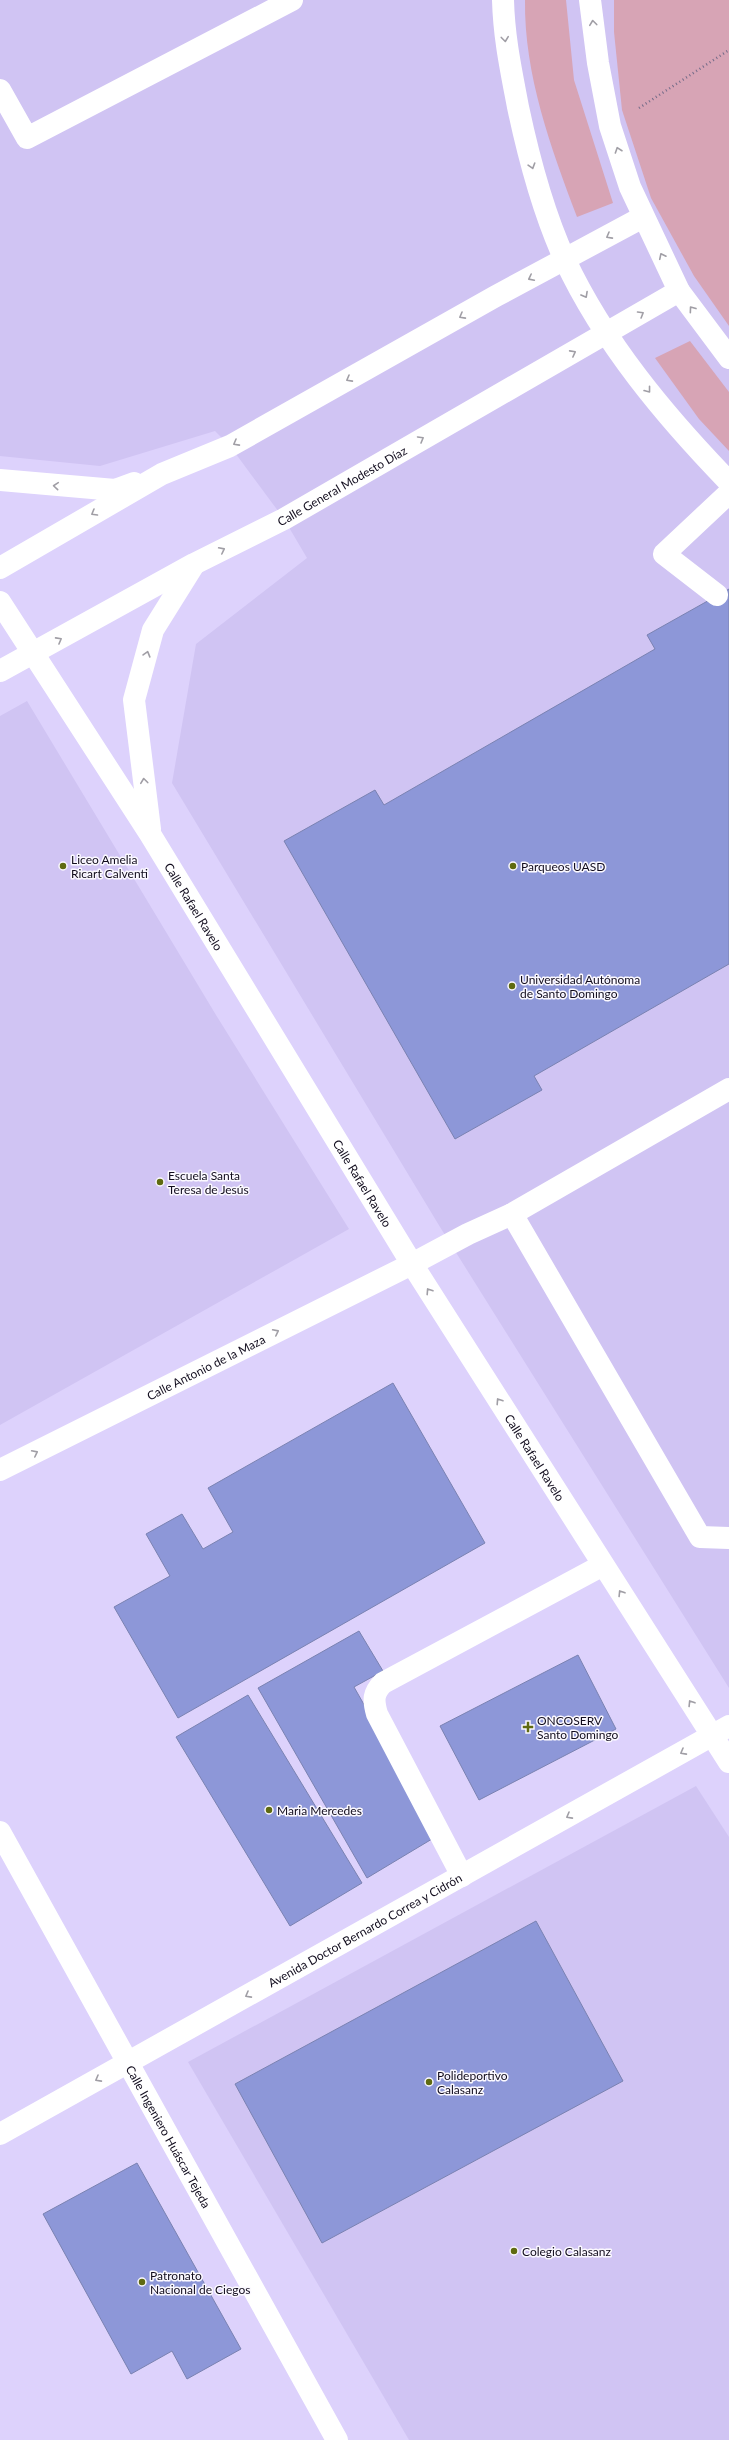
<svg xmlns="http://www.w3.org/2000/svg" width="729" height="2440" viewBox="0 0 729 2440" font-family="Lato,sans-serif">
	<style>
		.built { fill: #d0c4f3 }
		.green { fill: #d7a4b5 }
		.building { fill: #8d97d8; stroke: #7a82b1 }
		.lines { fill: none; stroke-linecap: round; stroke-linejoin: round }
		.path { stroke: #746c89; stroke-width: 2.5; stroke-dasharray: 1 3; stroke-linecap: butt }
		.minor { stroke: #fff; stroke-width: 22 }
		.major { stroke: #fff; stroke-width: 22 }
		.oneway { stroke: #a09ea5 }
		.poi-dot { fill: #5f6a11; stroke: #fbf9ff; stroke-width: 1.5 }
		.labels { text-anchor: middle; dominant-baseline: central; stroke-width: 3; stroke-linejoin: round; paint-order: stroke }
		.street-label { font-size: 12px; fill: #110c1d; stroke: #fbf9ff }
		.poi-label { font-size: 12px; fill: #110c1d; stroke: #fbf9ff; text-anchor: start }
	</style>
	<rect width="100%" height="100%" fill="#ddd2fc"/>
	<!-- built -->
	<g class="built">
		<polygon points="0,0 729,0 729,1688 440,1227 172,783 196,644 307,558 284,519 230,446 215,431 100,466 0,456"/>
		<polygon points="27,701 216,1015 349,1229 0,1425 0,716"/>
		<polygon points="696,1786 729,1837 729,2440 409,2440 188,2062"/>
	</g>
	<!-- green -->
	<g class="green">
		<path d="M 525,0 L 566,0 L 574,80 L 613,203 L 577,217 C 551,148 524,75 525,0 Z"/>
		<polygon points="614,0 729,0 729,326 694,276 651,198 622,110 614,32"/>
		<polygon points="690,341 729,392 729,451 699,419 655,358"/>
	</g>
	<!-- building -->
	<g class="building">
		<polygon points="729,589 729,964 534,1076 542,1090 455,1139 284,841 375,790 384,805 655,649 647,635"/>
		<polygon points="393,1383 485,1543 178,1718 114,1607 170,1576 146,1534 182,1514 203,1549 233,1532 208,1488"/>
		<polygon points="359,1631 383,1671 354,1687 432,1824 432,1839 367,1878 258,1688"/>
		<polygon points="578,1655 616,1729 479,1800 440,1726"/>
		<polygon points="248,1695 362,1883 290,1926 176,1737"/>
		<polygon points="536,1921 623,2081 322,2243 235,2084"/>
		<polygon points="137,2163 241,2349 187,2379 172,2351 131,2374 43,2214"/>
	</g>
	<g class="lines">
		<!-- path -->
		<polyline class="path" points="639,108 729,50"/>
		<!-- minor -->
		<g class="minor">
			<path d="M 503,0 C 504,38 511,70 518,107 C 529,159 543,212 565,260 C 604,343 665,416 729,482"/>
			<polyline points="590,0 598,63 610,126 630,187 679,291 729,358"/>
			<polyline points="0,90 27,138 292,0"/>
			<polyline points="0,480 115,490 134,483"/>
			<polyline points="0,568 162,474 230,446 496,296 643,217"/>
			<polyline points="717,595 664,554 729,493"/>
			<path id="s1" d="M 0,602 L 150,834 L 412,1264 L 729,1762"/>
			<path id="s2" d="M 0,671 L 194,564 L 284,519 L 679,291"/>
			<polyline points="150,829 134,700 153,630 193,566"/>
			<polyline points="512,1214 700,1537 729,1538"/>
			<path id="s3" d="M 0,1470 L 412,1264 L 468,1234 L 512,1214 L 729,1089"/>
			<path id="s4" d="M 0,1832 L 337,2440"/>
			<path d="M 462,1876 L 377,1714 C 373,1700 373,1693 383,1683 L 603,1565"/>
		</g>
		<!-- major -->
		<path class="major" id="s5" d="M 0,2134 L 729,1726"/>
	</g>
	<!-- one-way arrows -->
	<defs><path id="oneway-chevron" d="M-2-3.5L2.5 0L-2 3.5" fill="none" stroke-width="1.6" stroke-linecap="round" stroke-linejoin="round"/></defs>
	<g class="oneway">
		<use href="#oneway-chevron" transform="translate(593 23) rotate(-97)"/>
		<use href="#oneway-chevron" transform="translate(505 39) rotate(83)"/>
		<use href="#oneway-chevron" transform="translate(618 150) rotate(-109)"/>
		<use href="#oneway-chevron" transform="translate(532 166) rotate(73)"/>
		<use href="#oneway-chevron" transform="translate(609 236) rotate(151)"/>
		<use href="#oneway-chevron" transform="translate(662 256) rotate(-116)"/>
		<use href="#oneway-chevron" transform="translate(531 278) rotate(153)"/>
		<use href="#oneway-chevron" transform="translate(585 295) rotate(61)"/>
		<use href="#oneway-chevron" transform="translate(692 309) rotate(-126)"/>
		<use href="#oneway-chevron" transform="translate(641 314) rotate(-31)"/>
		<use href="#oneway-chevron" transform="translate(462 316) rotate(151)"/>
		<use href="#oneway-chevron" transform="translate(573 353) rotate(-28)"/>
		<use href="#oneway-chevron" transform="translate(349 379) rotate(151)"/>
		<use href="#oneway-chevron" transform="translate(648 390) rotate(52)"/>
		<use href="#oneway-chevron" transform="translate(421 439) rotate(-30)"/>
		<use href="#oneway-chevron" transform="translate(236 443) rotate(151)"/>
		<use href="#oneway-chevron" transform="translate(56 486) rotate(-175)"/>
		<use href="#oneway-chevron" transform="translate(94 513) rotate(150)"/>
		<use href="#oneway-chevron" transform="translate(222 550) rotate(-27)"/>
		<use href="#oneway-chevron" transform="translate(59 640) rotate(-29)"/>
		<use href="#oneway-chevron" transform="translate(147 654) rotate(-74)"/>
		<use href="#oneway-chevron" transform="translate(144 781) rotate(-97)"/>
		<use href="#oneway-chevron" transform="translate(429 1291) rotate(-123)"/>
		<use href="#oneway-chevron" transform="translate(276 1332) rotate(-27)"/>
		<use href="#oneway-chevron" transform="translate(499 1401) rotate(-123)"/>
		<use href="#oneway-chevron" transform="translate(35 1453) rotate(-27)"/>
		<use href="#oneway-chevron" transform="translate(621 1593) rotate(-122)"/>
		<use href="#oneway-chevron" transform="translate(691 1703) rotate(-122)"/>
		<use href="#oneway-chevron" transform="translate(683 1752) rotate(151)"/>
		<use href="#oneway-chevron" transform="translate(569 1816) rotate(151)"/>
		<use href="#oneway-chevron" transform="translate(248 1995) rotate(151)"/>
		<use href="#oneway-chevron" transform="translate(98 2079) rotate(151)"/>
	</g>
	<!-- markers -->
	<g class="poi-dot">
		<circle cx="63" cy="866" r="4"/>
		<circle cx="513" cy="866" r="4"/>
		<circle cx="512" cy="986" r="4"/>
		<circle cx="160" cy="1182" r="4"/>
		<path d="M526 1721h4v4h4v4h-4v4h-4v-4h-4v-4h4z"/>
		<circle cx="269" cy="1810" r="4"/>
		<circle cx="429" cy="2082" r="4"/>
		<circle cx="514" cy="2251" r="4"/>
		<circle cx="142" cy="2282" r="4"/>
	</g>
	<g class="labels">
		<!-- street labels -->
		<g class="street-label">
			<text stroke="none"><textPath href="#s2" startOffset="389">Calle General Modesto Díaz</textPath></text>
			<text stroke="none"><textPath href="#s1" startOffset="361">Calle Rafael Ravelo</textPath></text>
			<text stroke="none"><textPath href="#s1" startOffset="685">Calle Rafael Ravelo</textPath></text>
			<text stroke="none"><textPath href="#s3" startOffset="230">Calle Antonio de la Maza</textPath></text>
			<text stroke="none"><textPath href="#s1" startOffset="1009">Calle Rafael Ravelo</textPath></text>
			<text stroke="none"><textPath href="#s5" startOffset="418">Avenida Doctor Bernardo Correa y Cidrón</textPath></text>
			<text stroke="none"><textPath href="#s4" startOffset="348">Calle Ingeniero Huáscar Tejeda</textPath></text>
		</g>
		<!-- poi labels -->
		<g class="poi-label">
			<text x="71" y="859">Liceo Amelia<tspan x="71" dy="14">Ricart Calventi</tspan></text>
			<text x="521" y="866">Parqueos UASD</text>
			<text x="520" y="979">Universidad Autónoma<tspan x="520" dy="14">de Santo Domingo</tspan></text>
			<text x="168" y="1175">Escuela Santa<tspan x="168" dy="14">Teresa de Jesús</tspan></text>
			<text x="537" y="1720">ONCOSERV<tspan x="537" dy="14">Santo Domingo</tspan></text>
			<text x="277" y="1810">Maria Mercedes</text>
			<text x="437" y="2075">Polideportivo<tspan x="437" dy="14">Calasanz</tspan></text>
			<text x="522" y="2251">Colegio Calasanz</text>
			<text x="150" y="2275">Patronato<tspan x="150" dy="14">Nacional de Ciegos</tspan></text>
		</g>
	</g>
</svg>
